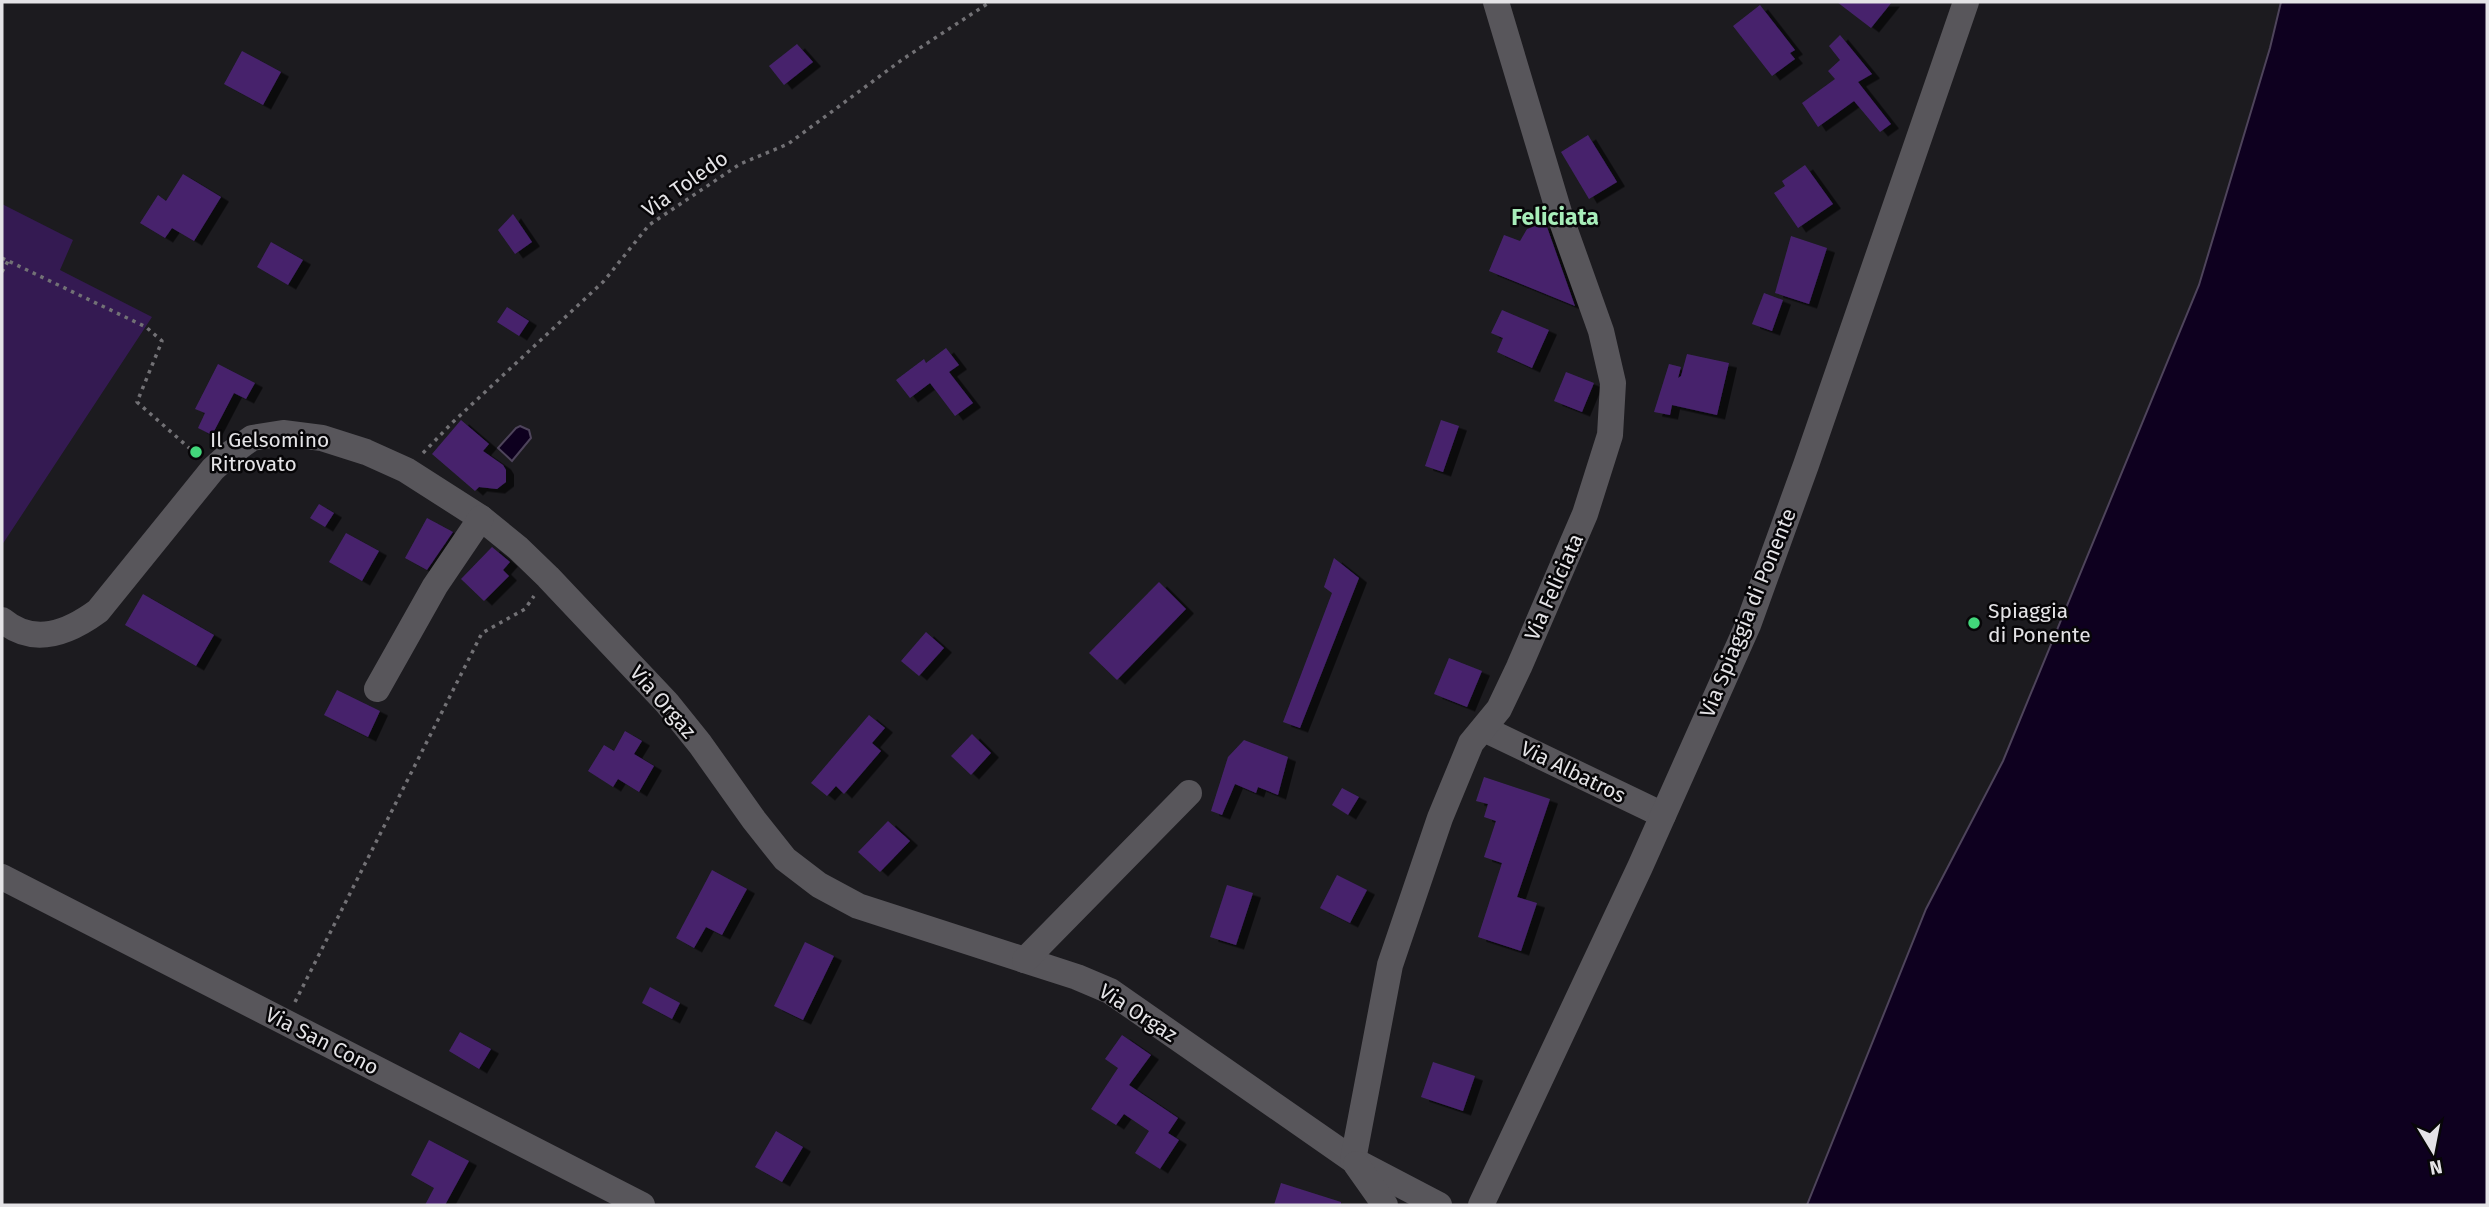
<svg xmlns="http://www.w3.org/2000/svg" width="2489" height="1207" viewBox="0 0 2489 1207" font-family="'Fira Sans',sans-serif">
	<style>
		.green { fill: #341a52 }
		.water { fill: #0e001f; stroke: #4e445b; stroke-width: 2 }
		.building { fill: #46246c; filter: url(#shadow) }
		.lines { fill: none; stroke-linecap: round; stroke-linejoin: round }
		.path { stroke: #727175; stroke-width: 3.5; stroke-dasharray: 3.5 5; stroke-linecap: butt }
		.minor { stroke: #58565b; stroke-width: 26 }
		.poi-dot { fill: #42d77b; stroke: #070608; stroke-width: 2.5 }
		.labels { text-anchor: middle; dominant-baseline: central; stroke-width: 5; stroke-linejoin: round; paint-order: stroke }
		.street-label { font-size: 21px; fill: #e4e3e6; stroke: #070608 }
		.poi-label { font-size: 21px; fill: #e4e3e6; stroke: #070608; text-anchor: start }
		.neighbourhood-label { font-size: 23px; font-weight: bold; fill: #a7edb9; stroke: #070608 }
	</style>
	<defs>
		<filter id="shadow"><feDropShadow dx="8" dy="4.5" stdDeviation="0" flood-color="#0009"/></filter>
	</defs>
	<rect width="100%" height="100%" fill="#1c1b1f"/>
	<!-- green -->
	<polygon class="green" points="2,204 73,240 60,270 152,317 2,545"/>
	<!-- water -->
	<g class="water">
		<polygon points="2281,2 2487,2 2487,1205 1807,1205 1926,909 2003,761 2199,285 2270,48"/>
		<polygon points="520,426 529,430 531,438 512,461 498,448 516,428"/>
	</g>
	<!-- building -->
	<g class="building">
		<polygon points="1837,2 1892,2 1871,28"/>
		<polygon points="1760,5 1795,50 1790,53 1795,59 1772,76 1733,26"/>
		<polygon points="1840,35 1872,74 1858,82 1891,124 1880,132 1854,101 1818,127 1802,103 1835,79 1828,71 1840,60 1829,46"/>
		<polygon points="797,44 813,62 784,85 769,66"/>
		<polygon points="242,51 281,72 263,105 224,84"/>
		<polygon points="1588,135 1617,182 1589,199 1561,152"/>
		<polygon points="1805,165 1833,204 1798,228 1774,193 1785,186 1782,181"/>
		<polygon points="183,174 221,197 194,241 172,228 165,238 140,223 158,195 166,201"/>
		<polygon points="513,214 532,242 515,254 498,230"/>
		<polygon points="1544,223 1547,227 1575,306 1489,271 1504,235 1520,241 1527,229"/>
		<polygon points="1791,236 1827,248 1809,304 1775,293"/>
		<polygon points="271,242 303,260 288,285 257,267"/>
		<polygon points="1764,293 1783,300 1772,331 1752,324"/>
		<polygon points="507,307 529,321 519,336 497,322"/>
		<polygon points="1502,310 1549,330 1532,368 1497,352 1503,338 1491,333"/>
		<polygon points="946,348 959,365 949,372 973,403 955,416 930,383 910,398 896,380 924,359 926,363"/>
		<polygon points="1687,354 1729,363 1717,415 1672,405 1670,415 1654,412 1669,364 1681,367 1678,378 1681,376"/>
		<polygon points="218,364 255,383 246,399 234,393 212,435 198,428 205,413 195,409"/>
		<polygon points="1566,372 1594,383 1582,412 1554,401"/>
		<polygon points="461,420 489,444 483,451 503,465 506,470 506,482 497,489 479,487 475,491 432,454"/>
		<polygon points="1441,420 1459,426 1443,472 1425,466"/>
		<polygon points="319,504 334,513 325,527 310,518"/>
		<polygon points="427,518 453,532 427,570 405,558"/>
		<polygon points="346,533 379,551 362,581 329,562"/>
		<polygon points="492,547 510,562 503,570 509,576 484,601 461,579"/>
		<polygon points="1334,558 1359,578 1300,728 1283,722 1332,593 1324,587"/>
		<polygon points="1159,582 1186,609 1117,680 1089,653"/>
		<polygon points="143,594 214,635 196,666 125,625"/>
		<polygon points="926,632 944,648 919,676 901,661"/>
		<polygon points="1449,658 1482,671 1467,707 1434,694"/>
		<polygon points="337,690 380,711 368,737 324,715"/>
		<polygon points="869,715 885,728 872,743 881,751 844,794 836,786 827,796 811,783"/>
		<polygon points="625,731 642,741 634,754 654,766 639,792 618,779 613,787 588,771 604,745 614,751"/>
		<polygon points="972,734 991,753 971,775 951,756"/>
		<polygon points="1244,740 1288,757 1278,795 1258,787 1256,793 1235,784 1222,815 1211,811 1228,757"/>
		<polygon points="1484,777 1550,799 1517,897 1537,903 1521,951 1478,937 1502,863 1484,857 1496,821 1484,817 1488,804 1476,801"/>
		<polygon points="1342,788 1359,797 1348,815 1332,805"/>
		<polygon points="888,821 910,841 880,872 858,852"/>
		<polygon points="712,870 747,889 722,935 706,927 694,948 676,938"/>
		<polygon points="1337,875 1367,890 1350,923 1320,908"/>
		<polygon points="1227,885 1253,893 1236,945 1210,937"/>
		<polygon points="805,942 834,956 803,1020 774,1006"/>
		<polygon points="650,987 680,1003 672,1019 642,1003"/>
		<polygon points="460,1032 491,1049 479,1069 449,1051"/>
		<polygon points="1122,1035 1151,1055 1129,1085 1178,1118 1168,1133 1179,1140 1160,1169 1135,1153 1149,1131 1124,1114 1116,1125 1091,1109 1118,1068 1105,1059"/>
		<polygon points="1433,1062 1475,1076 1463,1111 1421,1097"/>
		<polygon points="776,1131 803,1147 782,1182 755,1167"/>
		<polygon points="429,1140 469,1161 445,1205 425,1205 434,1188 411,1175"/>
		<polygon points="1281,1183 1341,1202 1341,1205 1274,1205"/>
	</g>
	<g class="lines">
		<!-- path -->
		<g class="path">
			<polyline points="2,258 146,327 162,341 137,402 196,454"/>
			<polyline points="2,272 8,261"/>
			<polyline points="423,453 453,422 604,281 649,225 740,164 788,144 903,59 990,2"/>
			<polyline points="295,1002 482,633 525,609 534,596"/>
		</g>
		<!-- minor -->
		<g class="minor">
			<path d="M 2,620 C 34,647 68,633 98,611 L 213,469 L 231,453 L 252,438 L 283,433 L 322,438 L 366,452 L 406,470 L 481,518 L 518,548 L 548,577 L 667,703 L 700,744 L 754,820 L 785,859 L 819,885 L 858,906 L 1077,977 L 1110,991 L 1353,1160 L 1439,1205"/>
			<polyline points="377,689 435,586 481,518"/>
			<polyline points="1484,729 1663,815"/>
			<polyline points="2,877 642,1205"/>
			<polyline points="1025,960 1189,793"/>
			<polyline points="1353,1160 1390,965 1440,818 1471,743 1499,709 1519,667 1585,514 1610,435 1613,383 1601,331 1561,219 1496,2"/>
			<polyline points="1356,1164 1385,1205"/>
			<polyline points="1481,1205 1640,867 1748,625 1806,465 1966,2"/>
		</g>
	</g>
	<!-- markers -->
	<g class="poi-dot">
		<circle cx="196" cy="452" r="7"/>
		<circle cx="1974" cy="623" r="7"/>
	</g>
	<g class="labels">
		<!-- street labels -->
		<g class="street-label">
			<text transform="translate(685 184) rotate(-35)">Via Toledo</text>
			<text transform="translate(1554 587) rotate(-66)">Via Feliciata</text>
			<text transform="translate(1748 613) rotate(-68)">Via Spiaggia di Ponente</text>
			<text transform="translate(663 702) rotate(49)">Via Orgaz</text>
			<text transform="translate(1573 772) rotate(26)">Via Albatros</text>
			<text transform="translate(1138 1013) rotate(33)">Via Orgaz</text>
			<text transform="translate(322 1041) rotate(27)">Via San Cono</text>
		</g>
		<!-- poi labels -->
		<g class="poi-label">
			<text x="210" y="440">Il Gelsomino<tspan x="210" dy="24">Ritrovato</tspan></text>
			<text x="1988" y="611">Spiaggia<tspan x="1988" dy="24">di Ponente</tspan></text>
		</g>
		<!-- neighbourhood labels -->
		<g class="neighbourhood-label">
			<text x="1555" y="217">Feliciata</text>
		</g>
	</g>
	<!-- border -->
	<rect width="2489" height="1207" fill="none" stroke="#e4e3e6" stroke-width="7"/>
	<!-- north arrow -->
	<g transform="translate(2433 1151) rotate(170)" stroke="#070608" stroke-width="5" paint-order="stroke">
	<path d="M0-5L12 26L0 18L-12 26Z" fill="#e4e3e6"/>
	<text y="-10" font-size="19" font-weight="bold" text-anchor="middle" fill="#e4e3e6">N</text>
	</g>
</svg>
